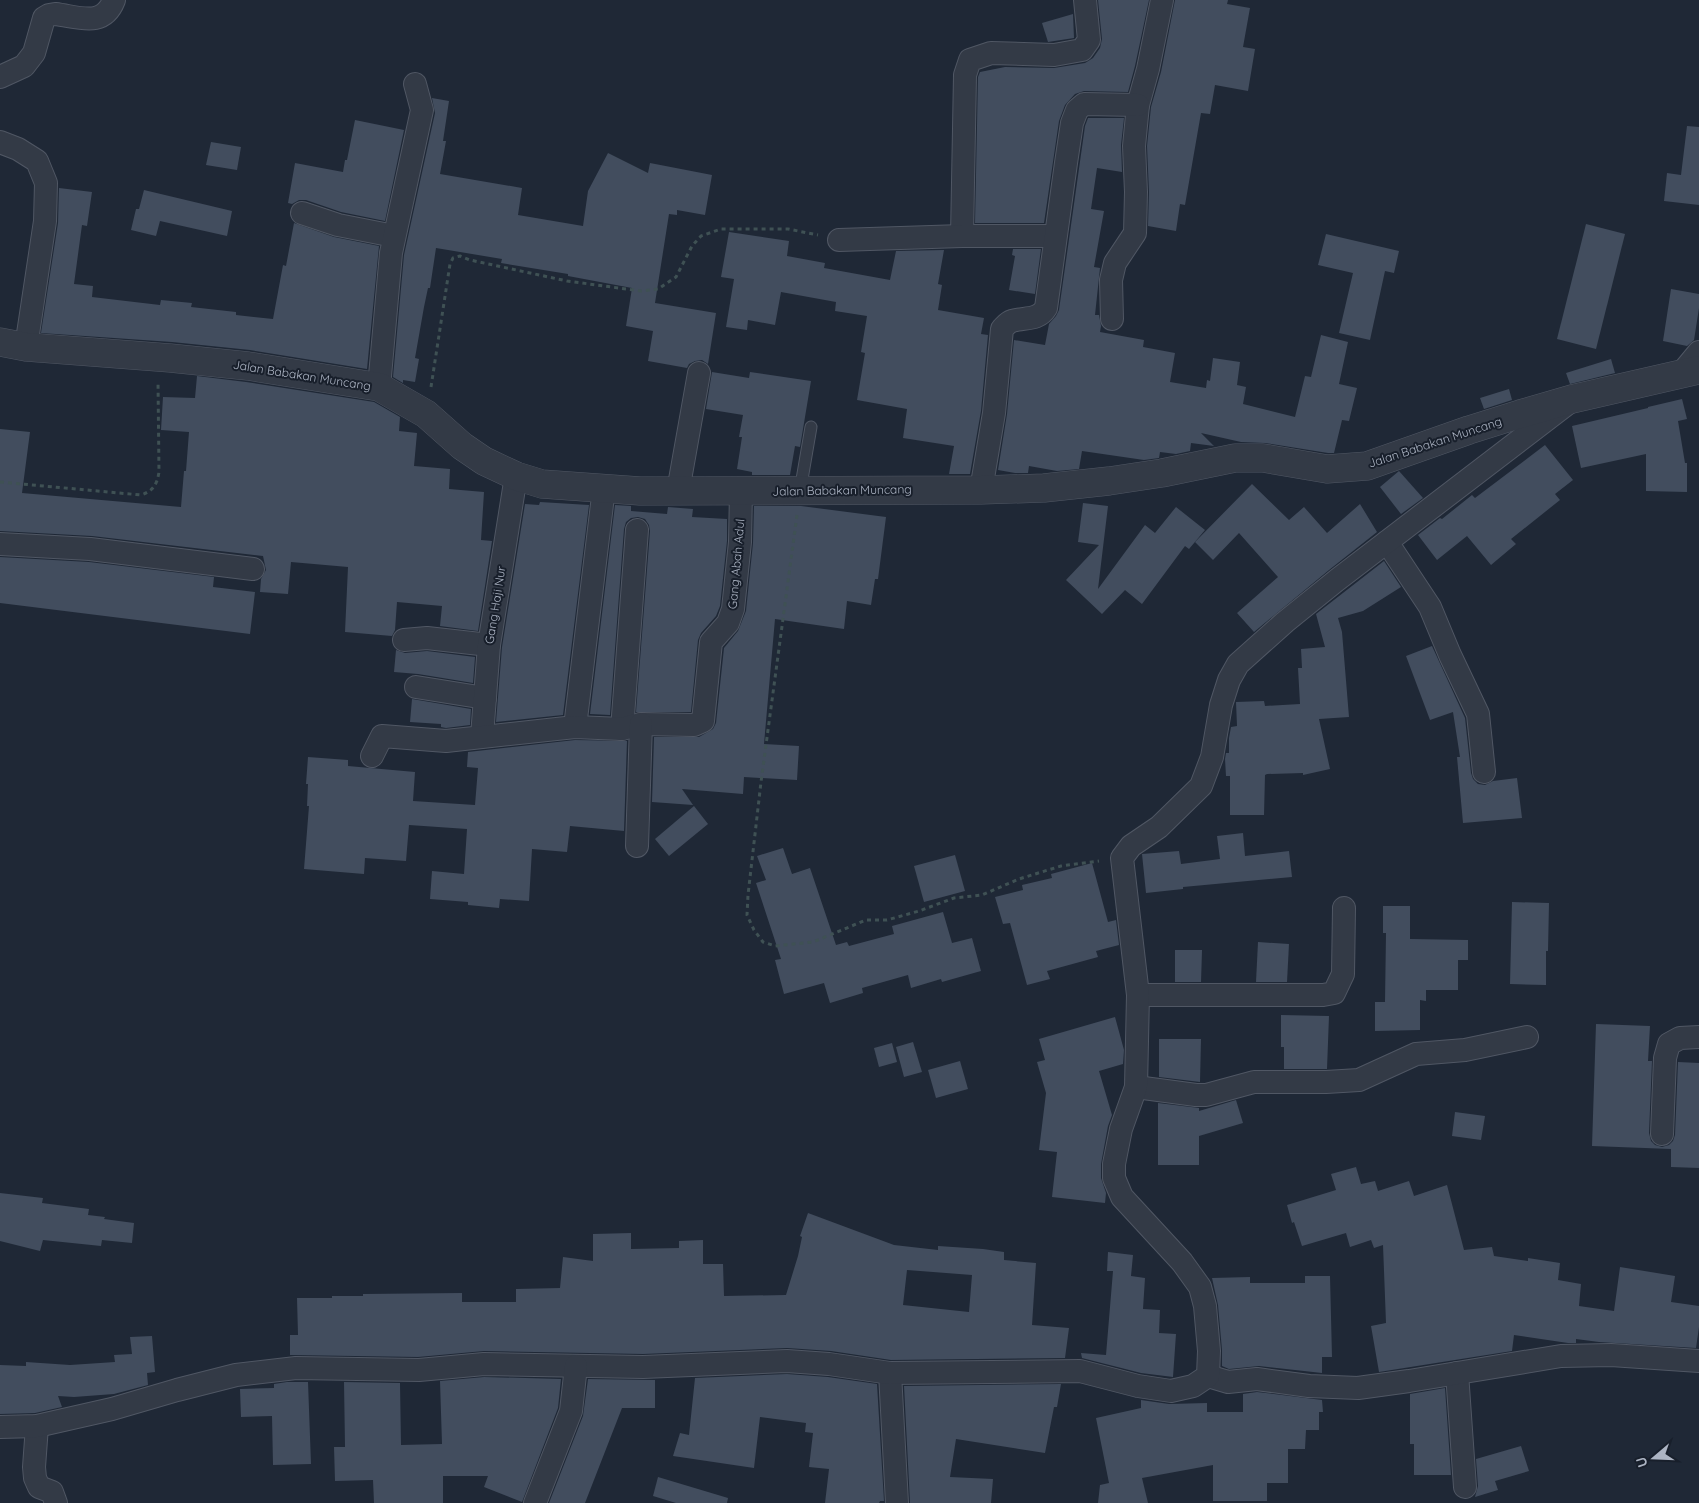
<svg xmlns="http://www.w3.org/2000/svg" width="1699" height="1503" viewBox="0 0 1699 1503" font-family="Quicksand,sans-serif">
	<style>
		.building { fill: #424d5e; fill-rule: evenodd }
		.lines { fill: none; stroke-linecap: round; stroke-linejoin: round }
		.service-casing { stroke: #505764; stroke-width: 13 }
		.minor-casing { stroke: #505764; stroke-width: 24 }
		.tertiary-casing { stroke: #505764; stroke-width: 29 }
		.path { stroke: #3f5154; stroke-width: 3; stroke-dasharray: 4 4; stroke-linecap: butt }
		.service { stroke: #333a46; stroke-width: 11 }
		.minor { stroke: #333a46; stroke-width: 22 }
		.tertiary { stroke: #333a46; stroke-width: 28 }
		.labels { text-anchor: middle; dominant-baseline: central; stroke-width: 4; stroke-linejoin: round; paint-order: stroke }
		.street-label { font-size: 12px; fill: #acb4c3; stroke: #181f2b }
	</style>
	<rect width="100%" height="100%" fill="#1f2836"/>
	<!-- building -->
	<g class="building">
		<polygon points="1098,0 1149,0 1135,66 1128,92 1084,91 1075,94 1065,105 1059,121 1044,223 975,223 978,77 980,72 1005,67 1054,68 1085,63 1093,58 1100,48 1102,39"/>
		<polygon points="1175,0 1228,0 1227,4 1250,8 1243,47 1255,49 1248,91 1215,85 1210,114 1201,113 1185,205 1180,204 1176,231 1148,226 1149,192 1147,146 1151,107 1161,72"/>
		<polygon points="1073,14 1074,38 1048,42 1042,23"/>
		<polygon points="432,98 449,101 443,141 446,141 440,174 522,188 518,215 583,226 588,191 608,153 648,173 650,163 712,175 705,215 677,210 677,215 669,214 655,303 716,313 708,364 702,360 695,361 689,364 687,368 648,361 653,331 626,326 632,288 568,276 568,274 501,263 502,259 436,248 430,288 428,288 424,307 415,358 419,359 415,382 403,380 403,383 393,377 404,255 435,113"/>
		<polygon points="1088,118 1124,118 1121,145 1122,172 1097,168 1091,209 1104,211 1094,267 1100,268 1095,315 1099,315 1101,326 1100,332 1144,340 1143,347 1175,353 1170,382 1206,388 1207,380 1210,381 1213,358 1240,362 1237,385 1246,387 1243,404 1295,417 1305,376 1311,377 1321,335 1348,342 1339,384 1357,388 1349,421 1342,420 1334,453 1328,453 1265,443 1241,442 1201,433 1214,446 1191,443 1190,451 1176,454 1160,452 1159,458 1144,460 1082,451 1079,469 1057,471 1029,466 1028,473 1015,473 998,470 1007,414 1014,340 1045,345 1049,324 1056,316 1059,310 1085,126"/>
		<polygon points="355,120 404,130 385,221 341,212 306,200 299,200 292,204 288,203 295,163 343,172 345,160 347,160"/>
		<polygon points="1687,126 1699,127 1699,205 1664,201 1667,173 1681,175"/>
		<polygon points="211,142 241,147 237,170 206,165"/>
		<polygon points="59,188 92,192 87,226 82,225 74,284 93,286 92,297 160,305 161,300 192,303 191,307 236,312 236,315 273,319 283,265 286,266 294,223 334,237 379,246 367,369 250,350 172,342 41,333 58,223"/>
		<polygon points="144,190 232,211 227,236 160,221 156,236 131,230 136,209 139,209"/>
		<polygon points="1586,224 1625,234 1596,349 1557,339"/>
		<polygon points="729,232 789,241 787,256 825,263 824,268 890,280 896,251 944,250 938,284 942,285 938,310 984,318 981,334 988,335 981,411 970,474 949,474 954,446 903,438 907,409 857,400 865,353 861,352 867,316 835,311 836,302 781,292 775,325 748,320 747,330 726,327 734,279 721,277"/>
		<polygon points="1326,234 1399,251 1394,273 1385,271 1370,340 1339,333 1353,273 1318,265"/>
		<polygon points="1013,249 1041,249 1035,294 1009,290 1015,256 1012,255"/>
		<polygon points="1671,289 1699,294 1699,308 1694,340 1687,346 1663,341"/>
		<polygon points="1611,359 1615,373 1570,384 1566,373"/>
		<polygon points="712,372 749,378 750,372 811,381 800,447 795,446 790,475 752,475 752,472 737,469 742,437 739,437 743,415 706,409"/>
		<polygon points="197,376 246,382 374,402 400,417 399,431 417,433 414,466 450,469 449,489 484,492 481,540 492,541 478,631 440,626 442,606 397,602 395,630 392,636 345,632 348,567 291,562 288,594 260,592 261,579 266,570 263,556 92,536 0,531 0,429 30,432 22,493 181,507 184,471 186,471 189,432 161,430 163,397 195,398"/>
		<polygon points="1509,389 1512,400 1484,409 1480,398"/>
		<polygon points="1682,399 1687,419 1678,421 1685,463 1687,463 1687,492 1646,491 1646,454 1581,468 1572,426 1648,408 1648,407"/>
		<polygon points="1545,445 1573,480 1555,494 1560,500 1511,539 1516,544 1491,565 1467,536 1437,560 1418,535 1440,518 1442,519 1472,495 1475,498"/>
		<polygon points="1399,471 1423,498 1401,514 1380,487"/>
		<polygon points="1252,484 1289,520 1304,507 1327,533 1360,504 1377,532 1329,570 1254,632 1237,613 1278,577 1239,533 1213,560 1195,542"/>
		<polygon points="540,502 589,505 563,715 496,722 502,647 525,504 539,505"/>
		<polygon points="1083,503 1108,506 1098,589 1145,525 1155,533 1176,507 1205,530 1189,549 1185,546 1142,604 1125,590 1102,614 1066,580 1099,545 1078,542"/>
		<polygon points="615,505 631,506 631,511 667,514 668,507 693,509 692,517 727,519 727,541 720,606 716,616 701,633 698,640 691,712 636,712 650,531 649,525 645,519 638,517 631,518 626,522 624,529 610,715 590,714"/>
		<polygon points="754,506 801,506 886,517 878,579 875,579 871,605 847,601 844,629 775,619 764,744 799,746 797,780 744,777 743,794 682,789 693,805 652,802 654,737 699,737 713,729 716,723 724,648 738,631 746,611 753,543"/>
		<polygon points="0,557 89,562 214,577 213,587 255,592 250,634 0,603"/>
		<polygon points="1384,561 1401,587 1363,611 1338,618 1342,632 1349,717 1319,719 1330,769 1303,775 1303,773 1267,774 1265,775 1264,815 1230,815 1230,776 1226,776 1225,759 1226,753 1229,753 1229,738 1231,727 1237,726 1236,702 1264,701 1265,706 1300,704 1298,668 1302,668 1301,649 1325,647 1316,614"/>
		<polygon points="1432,646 1465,718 1471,773 1473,779 1478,784 1485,785 1493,781 1517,778 1522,818 1463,823 1457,757 1460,757 1453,712 1430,720 1406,656"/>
		<polygon points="396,650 405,653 427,651 475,657 473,683 418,674 394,672"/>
		<polygon points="412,699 471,709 470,725 446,728 441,727 441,724 410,722"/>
		<polygon points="575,740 627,741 624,831 570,826 567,852 532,849 529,901 500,899 499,908 468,905 468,902 430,899 432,871 464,874 467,829 409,825 406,861 365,858 364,874 304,869 309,806 307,806 308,784 306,784 308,757 348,760 348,766 415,772 413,801 475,805 478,768 467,767 468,752"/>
		<polygon points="694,806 708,824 669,856 655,839"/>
		<polygon points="1243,833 1245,856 1289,851 1292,877 1183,887 1183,889 1146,893 1142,854 1179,851 1181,864 1220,859 1217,836"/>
		<polygon points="783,848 792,874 810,868 836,945 847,942 849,946 894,934 892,926 943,912 952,943 972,938 981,971 942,982 941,979 911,988 908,975 862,988 863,993 830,1003 824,983 784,994 775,960 781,959 756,883 766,880 757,856"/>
		<polygon points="955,855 965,891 924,902 914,866"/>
		<polygon points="1092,863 1108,922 1116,920 1119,945 1096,951 1098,957 1047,971 1050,979 1027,985 1010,923 1003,924 995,897 1023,890 1022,885 1052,878 1051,874"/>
		<polygon points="1512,902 1549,903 1548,951 1546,951 1546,985 1510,984"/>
		<polygon points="1383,906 1410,906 1410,939 1468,940 1468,960 1458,960 1458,990 1426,990 1426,1001 1420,1000 1420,1030 1375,1031 1375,1002 1385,1002 1386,933 1383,933"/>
		<polygon points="1258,942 1289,944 1287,982 1256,982"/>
		<polygon points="1175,950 1202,950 1201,982 1175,982"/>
		<polygon points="1281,1015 1329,1016 1327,1069 1284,1069 1284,1047 1281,1047"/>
		<polygon points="1115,1017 1124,1050 1123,1064 1099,1071 1112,1115 1108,1126 1101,1164 1101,1178 1106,1193 1105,1203 1052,1197 1057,1152 1039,1150 1046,1093 1037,1062 1045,1060 1039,1039"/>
		<polygon points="1596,1024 1650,1026 1648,1061 1652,1061 1649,1133 1651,1141 1655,1145 1662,1147 1669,1145 1673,1141 1675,1135 1678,1062 1699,1063 1699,1168 1671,1167 1671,1149 1592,1146"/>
		<polygon points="1159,1039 1201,1039 1200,1082 1159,1077"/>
		<polygon points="913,1042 922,1072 904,1077 896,1047"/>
		<polygon points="892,1043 897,1062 879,1067 874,1048"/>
		<polygon points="960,1061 968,1089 936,1098 928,1070"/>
		<polygon points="1236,1100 1243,1123 1199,1136 1199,1165 1158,1165 1158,1103 1199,1108 1199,1111"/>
		<polygon points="1455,1112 1485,1116 1481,1140 1452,1136"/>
		<polygon points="1356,1167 1361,1184 1375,1181 1378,1191 1409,1181 1414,1196 1447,1185 1464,1250 1492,1247 1494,1256 1528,1261 1528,1258 1560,1263 1558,1280 1581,1284 1579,1306 1614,1311 1620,1267 1675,1276 1671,1302 1699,1306 1699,1327 1696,1348 1599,1342 1576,1339 1576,1343 1568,1343 1514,1335 1512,1351 1379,1372 1371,1326 1386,1323 1383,1245 1374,1248 1371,1240 1350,1247 1346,1233 1302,1246 1294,1222 1292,1223 1287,1205 1336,1190 1331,1174"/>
		<polygon points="0,1193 43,1198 42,1203 89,1209 88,1215 105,1217 104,1219 134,1223 132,1243 102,1240 101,1246 43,1240 40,1251 0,1241"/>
		<path d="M 808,1213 L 894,1245 L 938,1250 L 938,1246 L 983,1249 L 1004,1252 L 1004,1260 L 1036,1263 L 1032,1325 L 1069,1328 L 1065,1358 L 891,1360 L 831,1351 L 787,1348 L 643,1354 L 484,1351 L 418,1357 L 290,1355 L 290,1335 L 298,1335 L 297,1298 L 332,1298 L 332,1296 L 363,1296 L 363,1294 L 462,1293 L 462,1302 L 516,1302 L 516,1289 L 560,1288 L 563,1257 L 593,1261 L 593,1234 L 631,1233 L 631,1249 L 679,1248 L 679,1241 L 703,1240 L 703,1264 L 723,1264 L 724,1296 L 786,1295 L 798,1256 L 802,1237 L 800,1236 ZM 907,1270 L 972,1275 L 969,1312 L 903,1305 Z"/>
		<polygon points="1108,1252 1133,1255 1131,1276 1145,1278 1143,1309 1160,1310 1159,1333 1176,1334 1173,1377 1141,1373 1082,1358 1081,1353 1106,1355 1113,1271 1107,1271"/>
		<polygon points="1305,1276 1330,1276 1332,1357 1322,1357 1322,1373 1259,1366 1229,1369 1222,1366 1222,1350 1218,1305 1212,1278 1250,1277 1250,1283 1305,1283"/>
		<polygon points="152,1336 155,1372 147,1373 148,1385 114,1394 74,1397 58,1396 62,1407 35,1413 0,1414 0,1365 26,1366 26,1362 70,1365 115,1362 114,1355 132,1354 130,1337"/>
		<polygon points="787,1374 828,1377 877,1384 884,1501 880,1501 879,1503 825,1503 829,1469 809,1467 813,1433 805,1432 806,1423 760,1417 754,1468 673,1456 680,1433 689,1435 695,1378"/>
		<polygon points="484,1377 561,1379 558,1408 522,1502 484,1487 488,1476 443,1476 443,1503 374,1503 373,1480 335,1481 334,1447 345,1447 344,1382 400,1383 401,1445 442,1444 440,1381"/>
		<polygon points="588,1379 655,1380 655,1408 622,1408 585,1503 549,1503 583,1416"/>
		<polygon points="287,1382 308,1382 311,1464 273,1465 272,1416 241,1417 240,1389 274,1388 274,1384"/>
		<polygon points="1061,1384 1057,1407 1054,1407 1045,1453 956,1439 950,1477 993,1479 991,1503 910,1503 904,1386"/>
		<polygon points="1445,1388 1451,1475 1414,1475 1414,1444 1410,1444 1410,1394"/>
		<polygon points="1257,1392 1322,1400 1323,1412 1319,1412 1319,1430 1306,1430 1305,1449 1288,1449 1288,1483 1267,1483 1267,1501 1213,1501 1213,1465 1142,1478 1148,1503 1098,1503 1100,1485 1109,1483 1096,1418 1141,1408 1141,1400 1169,1404 1207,1403 1207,1412 1243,1412 1243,1394"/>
		<polygon points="1521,1446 1529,1471 1495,1481 1498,1490 1475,1497 1478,1486 1476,1459"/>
		<polygon points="658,1477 728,1498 727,1503 676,1503 653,1496"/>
	</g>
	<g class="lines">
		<!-- service casing -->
		<g class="service-casing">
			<polyline id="service" points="800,491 811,427"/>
		</g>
		<!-- minor casing -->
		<g class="minor-casing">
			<g id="minor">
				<path d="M 0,77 L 24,66 L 34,53 L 44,18 L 49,15 L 55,14 C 80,17 103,28 114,0"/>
				<polyline points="0,142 18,149 37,161 46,183 45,221 26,347"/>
				<polyline points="302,213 338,225 394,236"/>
				<polyline points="962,236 965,75 970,60 991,53 1054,55 1082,50 1089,40 1085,0"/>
				<polyline points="839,240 962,236 1055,236"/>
				<polyline points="1112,319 1111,280 1115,263 1135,233 1136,192 1134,146 1138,105 1148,69 1162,0"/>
				<polyline points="1680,375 1699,352"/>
				<polyline points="379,387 391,253 422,110 415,84"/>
				<path d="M 981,490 L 994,413 L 1002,329 C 1005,326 1008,322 1012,321 C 1024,317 1038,321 1046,308 L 1066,163 L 1072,123 L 1077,110 L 1084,104 L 1138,105"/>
				<polyline points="678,491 699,373"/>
				<polyline points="1387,542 1430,607 1450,655 1478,714 1484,772"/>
				<polyline points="0,544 90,549 253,569"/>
				<polyline points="404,640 427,638 489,645"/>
				<polyline points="416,687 485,698"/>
				<polyline points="575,727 604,488"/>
				<polyline points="622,729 637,530"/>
				<polyline points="482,736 489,645 516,476"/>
				<polyline points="372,756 382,736 446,741 575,727 622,729 641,724 694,725 703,721 711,642 728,623 733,609 740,542 741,491"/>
				<polyline points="637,846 641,724"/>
				<polyline points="1138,995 1323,995 1334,993 1343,974 1344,908"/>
				<polyline points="1136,1087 1196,1095 1206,1095 1254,1082 1326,1082 1359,1080 1416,1054 1465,1050 1527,1037"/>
				<polyline points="1662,1134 1665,1058 1669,1044 1680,1038 1699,1037"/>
				<polyline points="890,1373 897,1503"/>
				<polyline points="1457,1373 1465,1487"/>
				<polyline points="1208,1376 1228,1382 1257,1379 1309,1386 1358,1388 1409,1381 1561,1356 1611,1355 1699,1361"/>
				<polyline points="37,1426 34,1467 35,1478 39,1487 52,1492 56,1503"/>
				<polyline points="0,1427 37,1426 112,1409 177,1390 236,1375 296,1368 419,1370 484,1364 643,1367 787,1361 829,1364 890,1373 1080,1371 1138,1386 1171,1391 1193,1386 1208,1376 1209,1351 1205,1306 1200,1287 1182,1262 1122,1197 1114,1178 1114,1164 1121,1129 1136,1087 1138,995 1122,858 1131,846 1159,827 1201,786 1212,757 1221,705 1229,680 1238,664 1285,622 1337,580 1567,404"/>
				<polyline points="535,1503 571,1411 576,1366"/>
			</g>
		</g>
		<!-- tertiary casing -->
		<g class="tertiary-casing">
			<polyline id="tertiary" points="0,342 26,347 170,358 248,366 379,387 426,414 462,446 484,461 516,476 542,484 640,491 981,490 1044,488 1109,481 1162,473 1235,458 1263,458 1327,469 1367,466 1469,430 1520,414 1572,399 1699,370"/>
		</g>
		<!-- path -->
		<g class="path">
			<polyline points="431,387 450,264 453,258 460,256 470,260 567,281 641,291 658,289 676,277 692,246 701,236 721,229 788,229 818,235"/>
			<path d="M 0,482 L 141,495 C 153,491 157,485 159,472 L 158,381"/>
			<polyline points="797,515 761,782 748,895 747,915 754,930 763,942 775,946 813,942 866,920 887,920 919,911 954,898 982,895 1019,879 1061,866 1099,861"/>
		</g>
		<!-- service -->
		<use href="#service" class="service"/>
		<!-- minor -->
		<use href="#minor" class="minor"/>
		<!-- tertiary -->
		<use href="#tertiary" class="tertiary"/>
	</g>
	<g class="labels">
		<!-- street labels -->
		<g class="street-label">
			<text transform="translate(302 375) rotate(9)">Jalan Babakan Muncang</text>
			<text transform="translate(1435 442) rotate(-18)">Jalan Babakan Muncang</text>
			<text transform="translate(842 490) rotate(-1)">Jalan Babakan Muncang</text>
			<text transform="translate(736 564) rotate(-85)">Gang Abah Adul</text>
			<text transform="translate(495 605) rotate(-81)">Gang Haji Nur</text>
		</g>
	</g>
	<!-- north arrow -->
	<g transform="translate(1654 1458) rotate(251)" stroke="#181f2b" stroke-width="4" paint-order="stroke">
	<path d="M0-4L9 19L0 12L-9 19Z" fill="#acb4c3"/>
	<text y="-8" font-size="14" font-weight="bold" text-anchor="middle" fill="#acb4c3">U</text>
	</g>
</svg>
